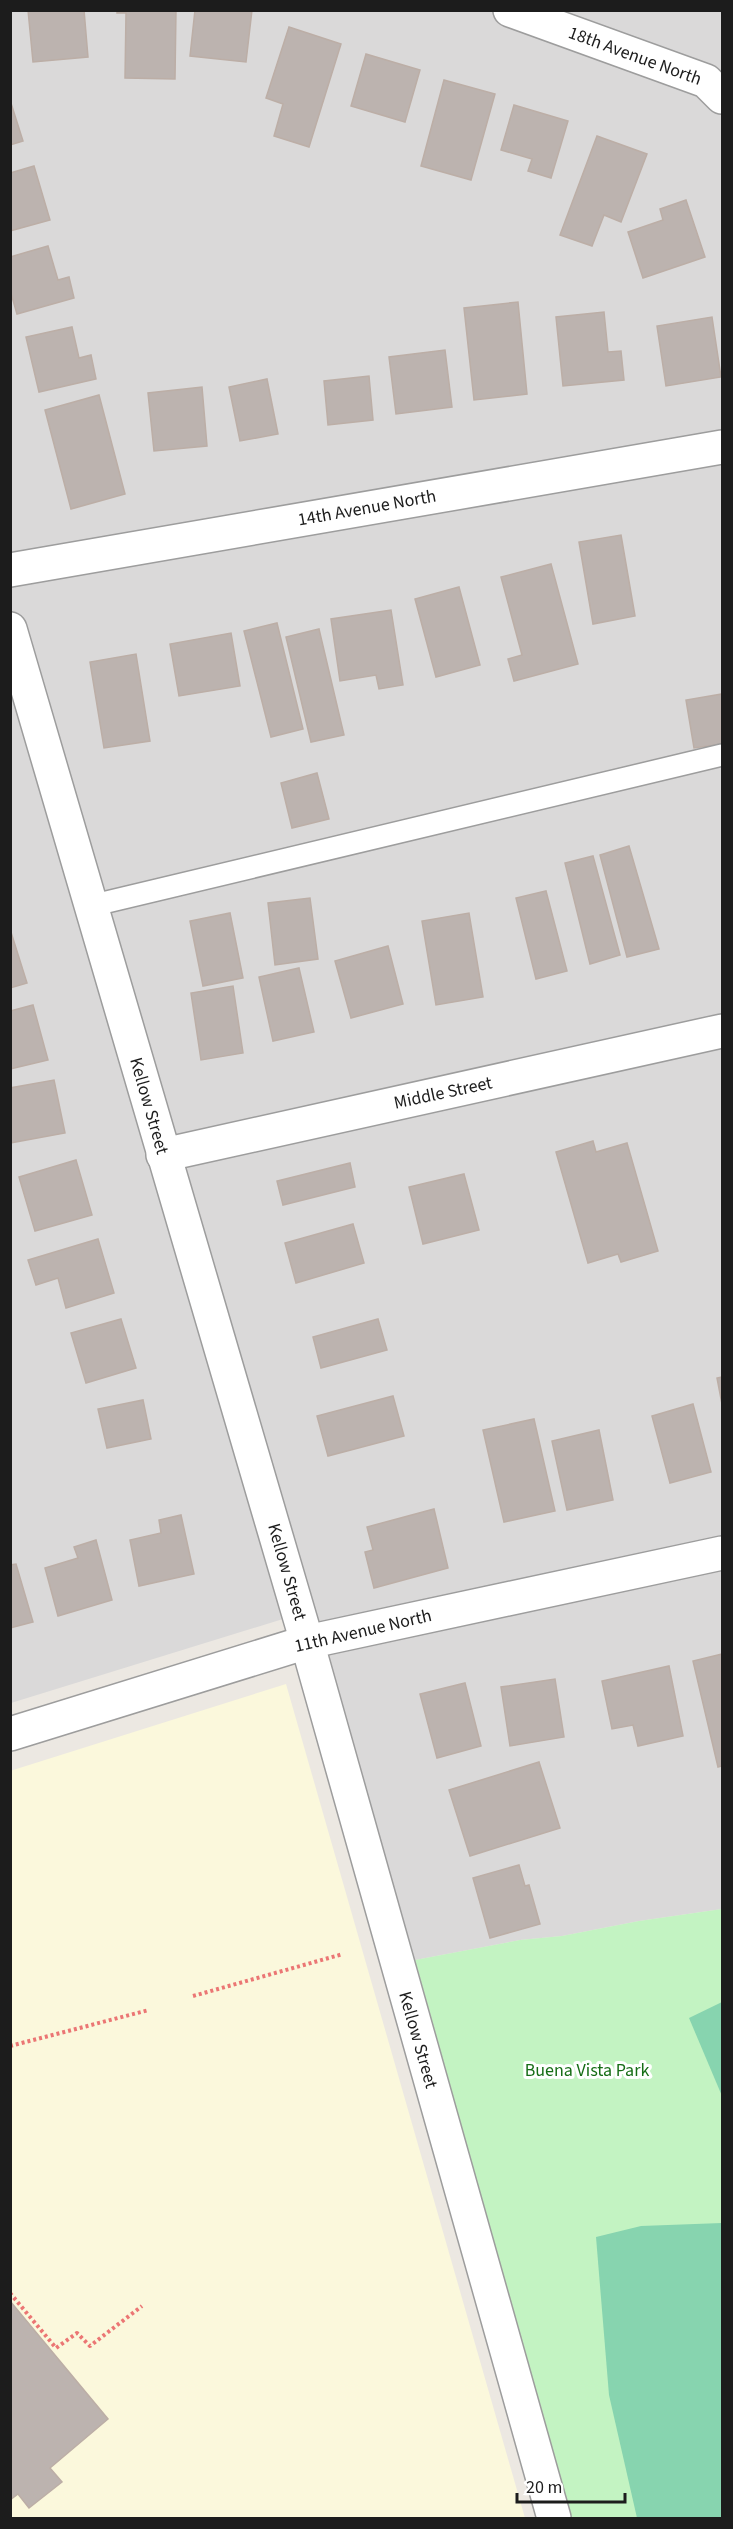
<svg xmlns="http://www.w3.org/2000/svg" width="733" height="2529" viewBox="0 0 733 2529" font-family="'Source Sans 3',sans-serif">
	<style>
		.residential { fill: #dad9d9 }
		.education { fill: #fbf8dc }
		.park { fill: #c3f3c2 }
		.pitch { fill: #87d4af }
		.building { fill: #bcb3af; stroke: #bcaea6; stroke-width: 1.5 }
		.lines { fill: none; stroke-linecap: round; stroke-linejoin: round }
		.lane-casing { stroke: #9d9d9d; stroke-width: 24 }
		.street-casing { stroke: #9d9d9d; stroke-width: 36 }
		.path { stroke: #eb7674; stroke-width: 4; stroke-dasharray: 3 3; stroke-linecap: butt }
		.lane { stroke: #fff; stroke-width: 21 }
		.street { stroke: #fff; stroke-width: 33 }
		.labels { text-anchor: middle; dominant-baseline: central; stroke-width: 6; stroke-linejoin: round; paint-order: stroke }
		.street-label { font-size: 18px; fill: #1c1c1c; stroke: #fff }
		.park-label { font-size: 18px; fill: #166d16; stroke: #fff }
	</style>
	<rect width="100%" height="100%" fill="#ece8e2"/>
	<!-- residential -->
	<polygon class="residential" points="11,11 722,11 722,1909 639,1921 562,1936 520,1940 415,1960 312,1610 11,1703"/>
	<!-- education -->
	<polygon class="education" points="286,1684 525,2518 11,2518 10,1771"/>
	<!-- park -->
	<polygon class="park" points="722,1909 722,2518 571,2518 415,1960 520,1940 562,1936 639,1921"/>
	<!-- pitch -->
	<g class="pitch">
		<polygon points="722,2002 722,2096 689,2018"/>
		<polygon points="722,2223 722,2518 637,2518 609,2395 596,2237 641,2226"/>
	</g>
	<!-- building -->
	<g class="building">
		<polygon points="28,10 84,10 88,57 33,62"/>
		<polygon points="117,10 176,10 175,79 125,78 126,13 117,13"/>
		<polygon points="195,10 252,10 246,62 190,56"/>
		<polygon points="289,27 341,44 309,147 274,136 283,104 266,98"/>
		<polygon points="366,54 420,70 405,122 351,106"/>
		<polygon points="444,80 495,94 471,180 421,166"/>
		<polygon points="10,100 23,141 10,145"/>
		<polygon points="514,105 568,121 551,178 528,171 532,159 501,150"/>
		<polygon points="597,136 647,154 621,222 604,215 592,246 560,235"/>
		<polygon points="34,166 50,220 10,231 10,173"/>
		<polygon points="686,200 705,257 643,278 628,232 663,220 660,209"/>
		<polygon points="48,246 58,280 69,277 74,298 17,314 10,290 10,257"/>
		<polygon points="518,302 527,394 474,400 464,308"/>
		<polygon points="604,312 608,352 621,351 624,380 563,386 556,317"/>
		<polygon points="712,317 721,377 666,386 657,326"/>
		<polygon points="72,327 79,358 91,355 96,379 39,392 26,337"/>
		<polygon points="445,350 452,407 396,414 389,357"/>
		<polygon points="369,376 373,420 328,425 324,381"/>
		<polygon points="267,379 278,434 240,441 229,387"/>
		<polygon points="202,387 207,446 154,451 148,393"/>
		<polygon points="99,395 125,494 71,509 45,410"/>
		<polygon points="621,535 635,616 593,624 579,542"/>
		<polygon points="551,564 578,664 514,681 508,659 522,655 501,577"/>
		<polygon points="459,587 480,665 436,677 415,599"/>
		<polygon points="391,610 403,685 379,689 376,675 340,681 331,619"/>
		<polygon points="277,623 303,729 271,737 244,631"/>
		<polygon points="319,629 344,735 311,742 286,637"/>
		<polygon points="231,633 240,686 179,696 170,644"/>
		<polygon points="136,654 150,741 104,748 90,662"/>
		<polygon points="722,694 722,744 694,748 686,700"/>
		<polygon points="317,773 329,819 292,828 281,783"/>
		<polygon points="629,846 659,949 627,957 600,855"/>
		<polygon points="593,856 620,955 590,964 565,863"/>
		<polygon points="546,891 567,971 536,979 516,898"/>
		<polygon points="310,898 318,959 275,965 268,903"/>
		<polygon points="230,913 243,978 203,986 190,921"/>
		<polygon points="469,913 483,997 436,1005 422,921"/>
		<polygon points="10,929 27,983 10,988"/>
		<polygon points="388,946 403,1004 351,1018 335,961"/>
		<polygon points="299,968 314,1032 273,1041 259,977"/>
		<polygon points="233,986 243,1053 201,1060 191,993"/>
		<polygon points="33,1005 48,1060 10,1069 10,1011"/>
		<polygon points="54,1080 65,1133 10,1143 10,1088"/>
		<polygon points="593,1141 596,1152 627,1143 658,1251 621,1262 618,1254 588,1263 556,1152"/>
		<polygon points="76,1160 92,1215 35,1231 19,1177"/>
		<polygon points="350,1163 355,1187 283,1205 277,1181"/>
		<polygon points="464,1174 479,1230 423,1244 409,1187"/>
		<polygon points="353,1224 364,1263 296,1283 285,1243"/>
		<polygon points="98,1239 114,1293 66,1308 58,1278 36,1285 28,1260"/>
		<polygon points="121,1319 136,1368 86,1383 71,1333"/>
		<polygon points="378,1319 387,1350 321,1368 313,1337"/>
		<polygon points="722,1377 722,1404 717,1378"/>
		<polygon points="393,1396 404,1436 328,1456 317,1416"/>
		<polygon points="143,1400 151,1439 107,1448 98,1409"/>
		<polygon points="693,1404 711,1472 670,1483 652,1416"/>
		<polygon points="534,1419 555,1511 504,1522 483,1430"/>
		<polygon points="599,1430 613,1500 567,1510 552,1441"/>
		<polygon points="434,1509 448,1568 374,1588 365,1552 373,1550 367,1527"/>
		<polygon points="181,1515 194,1574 139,1586 130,1540 161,1533 159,1520"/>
		<polygon points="96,1540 112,1600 58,1616 45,1568 78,1558 74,1547"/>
		<polygon points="16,1564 33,1622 10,1628 10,1565"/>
		<polygon points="722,1654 722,1766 718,1767 693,1661"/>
		<polygon points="669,1666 683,1736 638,1746 633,1725 612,1729 602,1681"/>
		<polygon points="555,1679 564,1737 510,1746 501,1687"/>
		<polygon points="465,1683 481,1746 437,1758 420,1694"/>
		<polygon points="539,1762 560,1828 470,1856 449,1790"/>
		<polygon points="519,1865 525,1886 529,1885 540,1924 490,1938 473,1878"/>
		<polygon points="10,2301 108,2419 50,2468 62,2482 29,2508 18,2494 10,2500"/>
	</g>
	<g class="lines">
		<!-- lane casing -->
		<g class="lane-casing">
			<polyline id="lane" points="90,906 722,755"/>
		</g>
		<!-- street casing -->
		<g class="street-casing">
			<g id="street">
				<polyline points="510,10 706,81 722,97"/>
				<polyline points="10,570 722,447"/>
				<polyline points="10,629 307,1642 554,2518"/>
				<polyline points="163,1155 722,1031"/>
				<polyline points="10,1734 307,1642 722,1553"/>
			</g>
		</g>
		<!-- path -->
		<g class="path">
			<polyline points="193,1996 343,1954"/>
			<polyline points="10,2046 149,2010"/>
			<polyline points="10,2293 56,2348 77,2333 90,2346 142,2306"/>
		</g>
		<!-- lane -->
		<use href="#lane" class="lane"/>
		<!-- street -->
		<use href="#street" class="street"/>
	</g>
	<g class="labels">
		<!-- street labels -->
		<g class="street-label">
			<text transform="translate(635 56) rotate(20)">18th Avenue North</text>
			<text transform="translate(367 508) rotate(-10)">14th Avenue North</text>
			<text transform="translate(443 1093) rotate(-12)">Middle Street</text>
			<text transform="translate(149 1106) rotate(74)">Kellow Street</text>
			<text transform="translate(287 1572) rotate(74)">Kellow Street</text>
			<text transform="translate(363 1631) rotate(-13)">11th Avenue North</text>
			<text transform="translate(418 2040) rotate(74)">Kellow Street</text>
		</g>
		<!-- park labels -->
		<g class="park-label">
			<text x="587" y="2070">Buena Vista Park</text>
		</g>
	</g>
	<!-- border -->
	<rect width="733" height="2529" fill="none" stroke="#1c1c1c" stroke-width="24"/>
	<!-- scale -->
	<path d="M517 2493v9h108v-9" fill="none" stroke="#1c1c1c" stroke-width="3"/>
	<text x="526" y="2493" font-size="18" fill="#1c1c1c" stroke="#ffffff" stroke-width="4.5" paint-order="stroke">20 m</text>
</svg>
